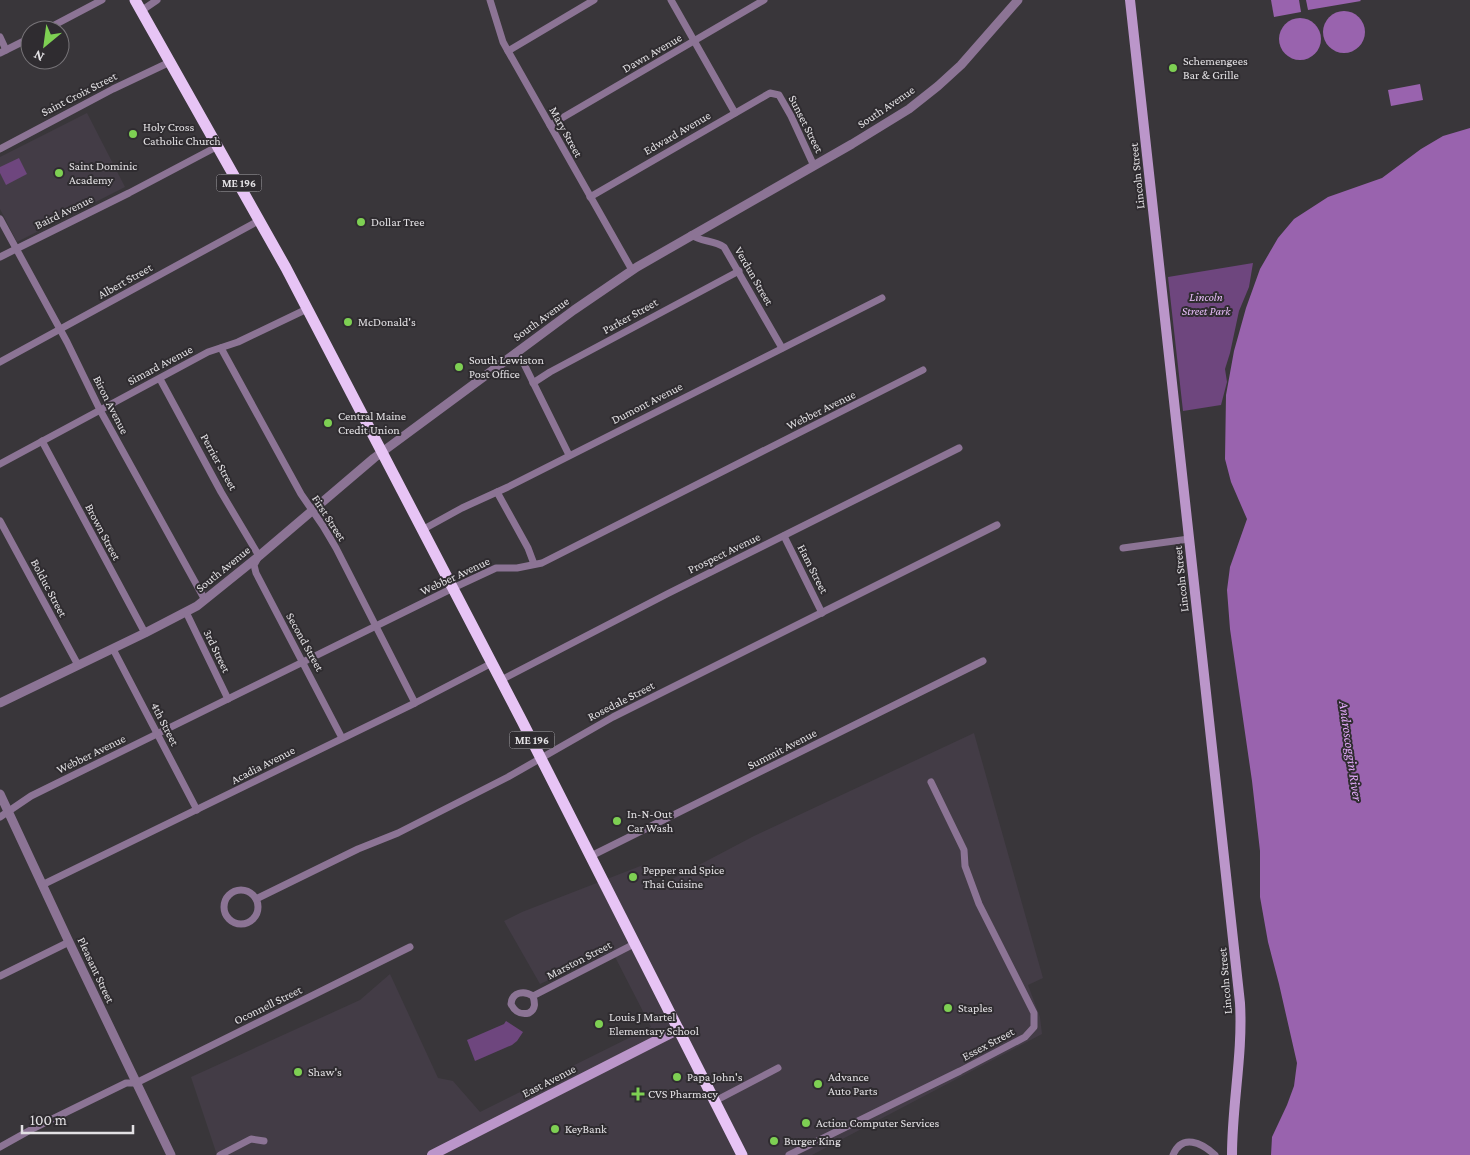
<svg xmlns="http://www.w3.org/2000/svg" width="1470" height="1155" viewBox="0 0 1470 1155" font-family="'Crimson Pro',serif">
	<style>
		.built { fill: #433c46 }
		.green { fill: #6e467e }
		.water { fill: #9963ae }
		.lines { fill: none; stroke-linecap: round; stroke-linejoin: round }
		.minor { stroke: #8c7495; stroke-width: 7 }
		.tertiary { stroke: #8c7495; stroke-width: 9 }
		.secondary { stroke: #bb96ca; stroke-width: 10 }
		.trunk { stroke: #e7c4f5; stroke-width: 11 }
		.poi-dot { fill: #7ed053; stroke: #2f2c30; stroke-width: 2 }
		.labels { text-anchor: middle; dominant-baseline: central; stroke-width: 4; stroke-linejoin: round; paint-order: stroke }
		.shield { fill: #2f2c30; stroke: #adabae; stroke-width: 1 }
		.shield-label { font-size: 11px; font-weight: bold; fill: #e3e1e4 }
		.street-label { font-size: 12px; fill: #e3e1e4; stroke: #2f2c30 }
		.poi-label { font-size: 12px; fill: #e3e1e4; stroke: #2f2c30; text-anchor: start }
		.park-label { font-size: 12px; font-style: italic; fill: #e8bef9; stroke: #2f2c30 }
		.water-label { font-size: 14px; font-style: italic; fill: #e2a9f8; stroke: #2f2c30 }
	</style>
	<rect width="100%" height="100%" fill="#39363a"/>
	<!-- built -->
	<g class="built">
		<polygon points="87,113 125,187 17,242 0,209 0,157"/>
		<polygon points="974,733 1043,978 1028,985 1040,1017 1042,1034 812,1155 217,1155 191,1077 360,1000 390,974 438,1078 453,1081 480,1112 651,1027 612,951 540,984 504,921 522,912 643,865 659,886 754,836"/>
	</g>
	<!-- green -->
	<g class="green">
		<polygon points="19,158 27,174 6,185 0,173 0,167"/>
		<polygon points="1253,263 1249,287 1239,311 1230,353 1225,369 1227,382 1221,405 1183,411 1168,277"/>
		<polygon points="506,1021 523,1032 517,1041 512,1045 475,1061 467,1040 504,1024"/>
	</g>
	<!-- water -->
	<g class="water">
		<polygon points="1271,0 1299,0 1301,12 1274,17"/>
		<polygon points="1306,0 1360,0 1361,1 1308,10"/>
		<circle cx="1344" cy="32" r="21"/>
		<circle cx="1300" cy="39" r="21"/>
		<polygon points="1420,84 1423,100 1391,106 1388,90"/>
		<polygon points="1470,128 1470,1155 1271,1155 1272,1137 1287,1105 1294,1086 1297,1063 1279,984 1268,942 1260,897 1260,851 1252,781 1230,629 1227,590 1230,567 1247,519 1231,482 1225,459 1226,395 1234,351 1246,308 1260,269 1278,238 1294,219 1328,197 1382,178 1421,149 1443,136"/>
	</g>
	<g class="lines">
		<!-- minor -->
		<g class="minor">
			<polyline points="490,0 503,42 508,51 632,270"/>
			<polyline points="671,0 735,113"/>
			<polyline points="141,11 157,0"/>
			<polyline points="45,30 102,0"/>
			<polyline points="0,37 6,50"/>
			<polyline points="508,51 594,0"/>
			<polyline points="0,53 30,38"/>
			<polyline points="550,125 764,0"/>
			<polyline points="0,149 113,89 170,62"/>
			<polyline points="590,197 770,93 779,95 791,116 814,166"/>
			<polyline points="0,219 67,342 100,410 205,600"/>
			<path d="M 691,235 C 701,242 714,240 724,247 L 782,348"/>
			<polyline points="0,257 129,193 218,146"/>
			<polyline points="221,348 301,494 323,526 336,548 415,703"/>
			<polyline points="515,353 524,364 569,455"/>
			<polyline points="0,362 260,220"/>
			<polyline points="160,379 221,492 259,556 254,565 256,573 342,738"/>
			<polyline points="533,383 550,372 739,271"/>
			<polyline points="42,441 145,633"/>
			<polyline points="0,464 208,352 238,342 307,309"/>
			<polyline points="497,492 528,548 534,564"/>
			<polyline points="0,521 78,665"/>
			<polyline points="422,530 462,508 508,487 882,298"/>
			<polyline points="784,536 822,613"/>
			<polyline points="1123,548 1189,539"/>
			<polyline points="186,612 228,699"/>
			<polyline points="113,649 197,810"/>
			<polyline points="501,680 667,594 959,448"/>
			<polyline points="0,817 31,796 453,588 496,568 517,568 542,563 923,370"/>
			<polyline points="591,856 983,661"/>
			<polyline points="42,885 415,703 492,663"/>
			<circle cx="241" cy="907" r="17"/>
			<polyline points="256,899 358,849 398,833 508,777 613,717 997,525"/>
			<polyline points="0,976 69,942"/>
			<path d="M 533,996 C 535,1003 536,1009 529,1013 C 520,1015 515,1012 511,1004 C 512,992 524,990 533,996 L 636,943"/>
			<polyline points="715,1101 778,1068"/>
			<polyline points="0,1147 34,1128 126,1083 136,1083 410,947"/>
			<polyline points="220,1155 251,1139 264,1141"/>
			<polyline points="789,1155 960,1071 1025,1037 1034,1027 1034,1013 979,904 965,866 964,850 931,782"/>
			<path d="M 1173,1155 C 1182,1133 1202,1143 1215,1155"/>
		</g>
		<!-- tertiary -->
		<g class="tertiary">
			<polyline points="0,703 145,633 197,606 259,556 374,458 574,310 637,267 852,144 909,109 938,86 961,65 1018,0"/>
			<polyline points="0,794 69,942 171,1155"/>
		</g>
		<!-- secondary -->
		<g class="secondary">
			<path d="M 1130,0 L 1240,1003 C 1243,1054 1232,1104 1232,1155"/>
			<polyline points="432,1155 679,1029"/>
		</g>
		<!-- trunk -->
		<polyline class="trunk" points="135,0 286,268 522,721 742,1155"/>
	</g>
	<!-- markers -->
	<g class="poi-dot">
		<circle cx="1173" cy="68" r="5"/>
		<circle cx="133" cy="134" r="5"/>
		<circle cx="59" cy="173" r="5"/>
		<circle cx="361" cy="222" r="5"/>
		<circle cx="348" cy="322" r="5"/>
		<circle cx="459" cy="367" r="5"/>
		<circle cx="328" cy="423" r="5"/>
		<circle cx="617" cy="821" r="5"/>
		<circle cx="633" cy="877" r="5"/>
		<circle cx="948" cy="1008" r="5"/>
		<circle cx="599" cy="1024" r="5"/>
		<circle cx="298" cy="1072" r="5"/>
		<circle cx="677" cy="1077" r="5"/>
		<circle cx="818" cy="1084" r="5"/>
		<path d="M635.5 1086.5h5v5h5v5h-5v5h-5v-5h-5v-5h5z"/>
		<circle cx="806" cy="1123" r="5"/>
		<circle cx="555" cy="1129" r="5"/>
		<circle cx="774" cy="1141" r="5"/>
	</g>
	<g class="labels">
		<!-- shield labels -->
		<g class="shield">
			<rect x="216.5" y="174.5" width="45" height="17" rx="4"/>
			<rect x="509.5" y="731.5" width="45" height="17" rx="4"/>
		</g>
		<g class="shield-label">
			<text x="239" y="183">ME 196</text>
			<text x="532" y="740">ME 196</text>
		</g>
		<!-- street labels -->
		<g class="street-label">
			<text transform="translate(652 53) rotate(-30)">Dawn Avenue</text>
			<text transform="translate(79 94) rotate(-27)">Saint Croix Street</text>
			<text transform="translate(886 107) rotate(-34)">South Avenue</text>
			<text transform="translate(806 124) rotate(63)">Sunset Street</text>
			<text transform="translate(566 132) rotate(61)">Mary Street</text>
			<text transform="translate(677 133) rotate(-30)">Edward Avenue</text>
			<text transform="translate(1137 176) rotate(-96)">Lincoln Street</text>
			<text transform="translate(64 212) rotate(-26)">Baird Avenue</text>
			<text transform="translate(754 276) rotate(60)">Verdun Street</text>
			<text transform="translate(125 281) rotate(-29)">Albert Street</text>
			<text transform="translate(630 316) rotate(-29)">Parker Street</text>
			<text transform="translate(541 319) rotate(-36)">South Avenue</text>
			<text transform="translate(160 365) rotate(-28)">Simard Avenue</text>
			<text transform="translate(647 403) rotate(-27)">Dumont Avenue</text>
			<text transform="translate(111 405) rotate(63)">Biron Avenue</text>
			<text transform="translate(821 410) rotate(-26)">Webber Avenue</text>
			<text transform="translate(219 462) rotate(61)">Perrier Street</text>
			<text transform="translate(329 518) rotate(57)">First Street</text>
			<text transform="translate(103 532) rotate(62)">Brown Street</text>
			<text transform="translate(724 553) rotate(-26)">Prospect Avenue</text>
			<text transform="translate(223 569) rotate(-39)">South Avenue</text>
			<text transform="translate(813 569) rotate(63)">Ham Street</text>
			<text transform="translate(455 576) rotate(-25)">Webber Avenue</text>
			<text transform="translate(1181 579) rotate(-96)">Lincoln Street</text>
			<text transform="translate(49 588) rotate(62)">Bolduc Street</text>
			<text transform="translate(305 642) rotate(61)">Second Street</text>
			<text transform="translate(217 651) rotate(64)">3rd Street</text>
			<text transform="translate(621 701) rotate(-27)">Rosedale Street</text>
			<text transform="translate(165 724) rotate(63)">4th Street</text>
			<text transform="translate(782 749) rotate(-27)">Summit Avenue</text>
			<text transform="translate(91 754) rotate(-26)">Webber Avenue</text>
			<text transform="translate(263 765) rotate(-27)">Acadia Avenue</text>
			<text transform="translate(579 960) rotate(-27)">Marston Street</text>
			<text transform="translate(96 970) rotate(65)">Pleasant Street</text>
			<text transform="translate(1225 981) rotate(-95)">Lincoln Street</text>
			<text transform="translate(268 1005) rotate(-26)">Oconnell Street</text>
			<text transform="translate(988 1044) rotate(-28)">Essex Street</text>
			<text transform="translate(549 1081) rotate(-27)">East Avenue</text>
		</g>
		<!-- poi labels -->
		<g class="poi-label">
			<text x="1183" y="61">Schemengees<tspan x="1183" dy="14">Bar &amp; Grille</tspan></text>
			<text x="143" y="127">Holy Cross<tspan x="143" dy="14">Catholic Church</tspan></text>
			<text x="69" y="166">Saint Dominic<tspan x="69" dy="14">Academy</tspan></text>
			<text x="371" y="222">Dollar Tree</text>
			<text x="358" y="322">McDonald's</text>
			<text x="469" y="360">South Lewiston<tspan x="469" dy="14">Post Office</tspan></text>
			<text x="338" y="416">Central Maine<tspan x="338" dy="14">Credit Union</tspan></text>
			<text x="627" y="814">In-N-Out<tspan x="627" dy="14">Car Wash</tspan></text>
			<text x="643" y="870">Pepper and Spice<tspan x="643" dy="14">Thai Cuisine</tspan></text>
			<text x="958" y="1008">Staples</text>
			<text x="609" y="1017">Louis J Martel<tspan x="609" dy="14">Elementary School</tspan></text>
			<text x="308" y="1072">Shaw's</text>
			<text x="687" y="1077">Papa John's</text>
			<text x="828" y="1077">Advance<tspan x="828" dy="14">Auto Parts</tspan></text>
			<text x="648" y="1094">CVS Pharmacy</text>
			<text x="816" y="1123">Action Computer Services</text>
			<text x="565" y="1129">KeyBank</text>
			<text x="784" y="1141">Burger King</text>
		</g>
		<!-- park labels -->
		<g class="park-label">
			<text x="1206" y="297">Lincoln<tspan x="1206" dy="14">Street Park</tspan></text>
		</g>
		<!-- water labels -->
		<g class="water-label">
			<text transform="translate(1351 751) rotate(82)">Androscoggin River</text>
		</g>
	</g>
	<!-- north arrow -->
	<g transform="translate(45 45) rotate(209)"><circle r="24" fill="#2f2c30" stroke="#777478"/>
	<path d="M0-4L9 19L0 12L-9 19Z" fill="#7ed053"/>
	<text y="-8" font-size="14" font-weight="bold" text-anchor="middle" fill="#e3e1e4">N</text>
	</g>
	<!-- scale -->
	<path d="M22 1125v8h111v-8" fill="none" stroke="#e3e1e4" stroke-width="2.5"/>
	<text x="30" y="1125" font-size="15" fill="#e3e1e4" stroke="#2f2c30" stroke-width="4" paint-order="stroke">100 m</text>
</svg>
